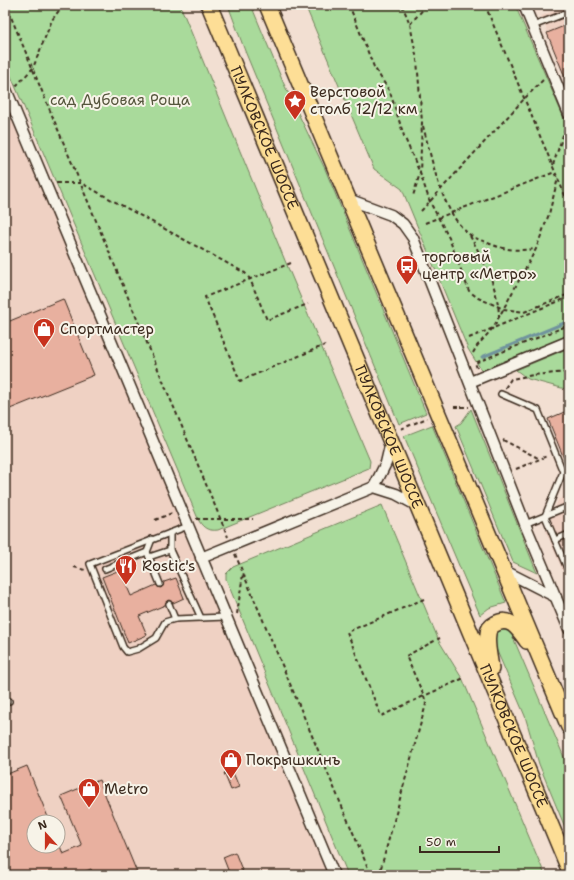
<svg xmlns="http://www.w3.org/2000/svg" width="574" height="880" viewBox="0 0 574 880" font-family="'Shantell Sans',sans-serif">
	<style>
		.built { fill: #efd1c3; fill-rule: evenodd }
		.green { fill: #a9da9b; stroke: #72825c }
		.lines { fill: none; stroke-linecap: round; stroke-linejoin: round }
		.stream { stroke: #6f939d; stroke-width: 3 }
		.building { fill: #e8b09f; stroke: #3b2a1e }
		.service-casing { stroke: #3b2a1e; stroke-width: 8 }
		.minor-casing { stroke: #3b2a1e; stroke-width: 13 }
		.primary-casing { stroke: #3b2a1e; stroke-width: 18 }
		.path { stroke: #3b2a1e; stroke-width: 2; stroke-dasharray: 4 3; stroke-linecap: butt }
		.service { stroke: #f7f3e8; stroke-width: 5 }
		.minor { stroke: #f7f3e8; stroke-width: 10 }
		.primary { stroke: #fdde96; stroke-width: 15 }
		.labels { text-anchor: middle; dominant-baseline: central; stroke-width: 4; stroke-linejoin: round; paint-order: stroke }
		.poi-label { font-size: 15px; fill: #3b2a1e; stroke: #f7f3e8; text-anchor: start }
		.park-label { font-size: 15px; fill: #56563d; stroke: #f7f3e8 }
		.street-label { font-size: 15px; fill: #3b2a1e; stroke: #f7f3e8 }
	</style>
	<rect width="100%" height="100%" fill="#f2dfd2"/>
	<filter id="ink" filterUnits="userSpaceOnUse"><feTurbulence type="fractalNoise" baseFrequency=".025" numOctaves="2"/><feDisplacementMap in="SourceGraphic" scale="8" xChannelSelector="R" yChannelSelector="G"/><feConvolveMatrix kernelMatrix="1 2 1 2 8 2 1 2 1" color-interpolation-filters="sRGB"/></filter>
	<g filter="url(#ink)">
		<!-- built -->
		<g class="built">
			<polygon points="568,5 569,5 569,84 541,16"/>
			<path d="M 5,100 L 327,875 L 5,875 ZM 34,822 L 58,822 L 58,846 L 34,846 Z"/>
			<polygon points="569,494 569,585 546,532 558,500"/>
		</g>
		<!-- green -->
		<g class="green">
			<path d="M 5,5 L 180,5 L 286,263 L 370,461 L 369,468 L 218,530 C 209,531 204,529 199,521 L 5,62 Z"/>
			<polygon points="228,5 251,5 283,82 325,169 426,413 399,424 245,51"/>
			<polygon points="305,5 515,5 569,130 569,335 482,371 468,349 402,189 374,169"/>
			<polygon points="569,348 569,390 528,379 516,370"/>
			<polygon points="471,409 537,573 513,562 456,426 461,423"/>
			<polygon points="432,425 506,603 489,608 480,615 404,436"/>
			<polygon points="382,505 439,641 463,680 545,875 348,875 226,579 226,574 233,567"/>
			<path d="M 501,630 C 506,630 509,631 512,635 L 569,769 L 569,837 L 539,764 L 525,716 L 494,644 L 495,635 Z"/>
		</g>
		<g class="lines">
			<!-- stream -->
			<polyline class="stream" points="482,357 569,321"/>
		</g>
		<!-- building -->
		<g class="building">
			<polygon points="569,24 569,87 547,33"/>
			<polygon points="63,299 94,375 5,411 5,323"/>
			<polygon points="569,410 569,471 548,419"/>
			<polygon points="120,570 131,596 156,585 158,587 161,588 163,586 164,582 176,578 184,598 173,603 168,600 166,602 165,605 139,616 147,635 128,643 102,577"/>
			<polygon points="27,766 50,822 34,822 34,846 60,846 63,854 82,846 61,796 99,780 138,875 93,875 91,869 76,875 5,875 5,775"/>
			<polygon points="232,770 239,787 231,790 224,773"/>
			<polygon points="235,852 244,875 230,875 223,857"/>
		</g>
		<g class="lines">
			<!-- service casing -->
			<g class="service-casing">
				<g id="service">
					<polyline points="533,26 569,12"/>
					<polyline points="501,394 538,410 563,472 545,516 555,540 569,534"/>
					<polyline points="525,524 569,506"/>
					<polyline points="170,533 170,550 201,618"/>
					<polyline points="152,539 147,552 160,584"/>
					<polyline points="555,540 569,573"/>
					<polyline points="149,557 170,550"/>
					<polyline points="105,569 147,552"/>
					<polyline points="169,604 175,619 226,617"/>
					<polyline points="175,619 165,622 156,638 138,649 127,652 123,647 90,564 188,526"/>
					<polyline points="5,702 9,701"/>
				</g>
			</g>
			<!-- minor casing -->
			<g class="minor-casing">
				<g id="minor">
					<polyline points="524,5 569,114"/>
					<polyline points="5,87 334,875"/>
					<polyline points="348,199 391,215 403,224 413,238 525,524 569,629"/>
					<polyline points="470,382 569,341"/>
					<polyline points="374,487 386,463 391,442"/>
					<polyline points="201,558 374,487 396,494 418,506"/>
					<polyline points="503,570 556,597"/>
				</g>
			</g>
			<!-- primary casing -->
			<g class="primary-casing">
				<g id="primary">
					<path id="s1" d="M 209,5 L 569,869"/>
					<polyline points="267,5 569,727"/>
					<path d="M 491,669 C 490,658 486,645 488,634 C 488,629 491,626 495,624 C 510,615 519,630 527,641"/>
				</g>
			</g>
			<!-- path -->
			<g class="path">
				<polyline points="6,5 228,537"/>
				<polyline points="349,5 374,67 390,92 404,136 420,173 430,202 449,238 469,291 478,298 504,309 524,312 569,294"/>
				<polyline points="402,5 410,24 417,60 422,122 420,173 413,196"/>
				<polyline points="485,5 569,205"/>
				<polyline points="410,24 427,5"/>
				<polyline points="16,86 33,68 52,20 63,5"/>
				<path d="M 423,126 C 432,159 441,212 469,234 C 474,238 480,240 486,242 C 502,250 518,251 536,249"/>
				<polyline points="553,165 567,123"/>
				<polyline points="56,183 81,183 245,273 250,279 267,320 308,304"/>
				<polyline points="421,211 525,98 544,79"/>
				<polyline points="425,223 555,172"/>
				<path d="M 470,236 C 484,261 498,287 499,316"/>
				<polyline points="291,263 205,297 240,381 325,345"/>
				<polyline points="469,338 569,297"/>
				<polyline points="473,353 477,346 493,328 536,249 549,214 558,178"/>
				<polyline points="477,368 475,363 569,325"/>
				<polyline points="505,388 511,379 533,375 569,372"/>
				<polyline points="454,407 469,407"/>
				<polyline points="401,429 427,418"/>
				<polyline points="503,440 540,459"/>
				<polyline points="516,469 547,456"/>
				<polyline points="196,519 253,519"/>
				<polyline points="155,520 172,513"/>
				<polyline points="235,554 371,875"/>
				<polyline points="74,567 85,570"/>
				<polyline points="424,599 347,632 381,716 424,696 406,656 440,638"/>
				<polyline points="237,614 243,574"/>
				<polyline points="379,875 426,704 424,696 464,678"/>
			</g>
			<!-- service -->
			<use href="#service" class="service"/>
			<!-- minor -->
			<use href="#minor" class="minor"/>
			<!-- primary -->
			<use href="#primary" class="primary"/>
		</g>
	</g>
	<!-- icons -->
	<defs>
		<g id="sight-pin" transform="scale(1.15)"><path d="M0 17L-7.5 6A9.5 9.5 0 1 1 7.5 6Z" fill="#c8321e" stroke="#f7f3e8"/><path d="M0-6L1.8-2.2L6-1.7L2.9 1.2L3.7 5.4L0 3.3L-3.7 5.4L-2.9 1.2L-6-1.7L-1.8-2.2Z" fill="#fff"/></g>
		<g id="bus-pin" transform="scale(1.15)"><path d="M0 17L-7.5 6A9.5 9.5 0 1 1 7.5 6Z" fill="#c8321e" stroke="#f7f3e8"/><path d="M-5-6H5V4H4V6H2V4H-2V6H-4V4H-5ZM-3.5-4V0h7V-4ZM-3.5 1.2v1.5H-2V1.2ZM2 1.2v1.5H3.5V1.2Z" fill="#fff"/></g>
		<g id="shop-pin" transform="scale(1.15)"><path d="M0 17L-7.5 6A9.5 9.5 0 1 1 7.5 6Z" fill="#c8321e" stroke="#f7f3e8"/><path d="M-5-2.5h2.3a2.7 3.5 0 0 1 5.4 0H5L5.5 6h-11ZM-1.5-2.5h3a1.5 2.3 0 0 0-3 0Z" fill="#fff"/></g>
		<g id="restaurant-pin" transform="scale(1.15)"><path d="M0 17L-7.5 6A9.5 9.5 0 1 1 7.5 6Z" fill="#c8321e" stroke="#f7f3e8"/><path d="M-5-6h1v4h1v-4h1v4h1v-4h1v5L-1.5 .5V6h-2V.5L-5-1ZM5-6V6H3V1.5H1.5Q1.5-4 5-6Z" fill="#fff"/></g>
	</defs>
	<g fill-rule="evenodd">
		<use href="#sight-pin" x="295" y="101"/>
		<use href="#bus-pin" x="407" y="266"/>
		<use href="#shop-pin" x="44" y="329"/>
		<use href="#restaurant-pin" x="126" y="566"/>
		<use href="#shop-pin" x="231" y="760"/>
		<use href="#shop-pin" x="89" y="789"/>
	</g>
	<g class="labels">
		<!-- poi labels -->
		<g class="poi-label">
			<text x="310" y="92">Верстовой<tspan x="310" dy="17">столб 12/12 км</tspan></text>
			<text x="422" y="257">торговый<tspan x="422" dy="17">центр «Метро»</tspan></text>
			<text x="60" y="329">Спортмастер</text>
			<text x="142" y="566">Rostic's</text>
			<text x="246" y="760">Покрышкинъ</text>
			<text x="104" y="789">Metro</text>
		</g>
		<!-- park labels -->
		<g class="park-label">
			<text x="120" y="100">сад Дубовая Роща</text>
		</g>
		<!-- street labels -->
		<g class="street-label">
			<text stroke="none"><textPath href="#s1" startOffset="144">ПУЛКОВСКОЕ ШОССЕ</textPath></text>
			<text stroke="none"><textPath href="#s1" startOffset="468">ПУЛКОВСКОЕ ШОССЕ</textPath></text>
			<text stroke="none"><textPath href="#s1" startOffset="792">ПУЛКОВСКОЕ ШОССЕ</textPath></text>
		</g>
	</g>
	<!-- margin -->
	<rect width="574" height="880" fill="none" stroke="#f7f3e8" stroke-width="20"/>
	<rect x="10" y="10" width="554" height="860" fill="none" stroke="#3b2a1e" stroke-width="1.5" filter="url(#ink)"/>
	<!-- north arrow -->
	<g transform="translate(46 834) rotate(339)"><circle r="19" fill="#f7f3e8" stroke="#aca397"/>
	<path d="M0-3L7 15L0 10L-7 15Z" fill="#c8321e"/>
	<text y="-6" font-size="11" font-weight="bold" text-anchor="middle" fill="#3b2a1e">N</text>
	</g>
	<!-- scale -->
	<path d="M420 846v6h79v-6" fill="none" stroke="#3b2a1e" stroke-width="2"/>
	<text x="426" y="846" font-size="12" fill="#3b2a1e" stroke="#f7f3e8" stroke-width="3" paint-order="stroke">50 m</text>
</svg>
